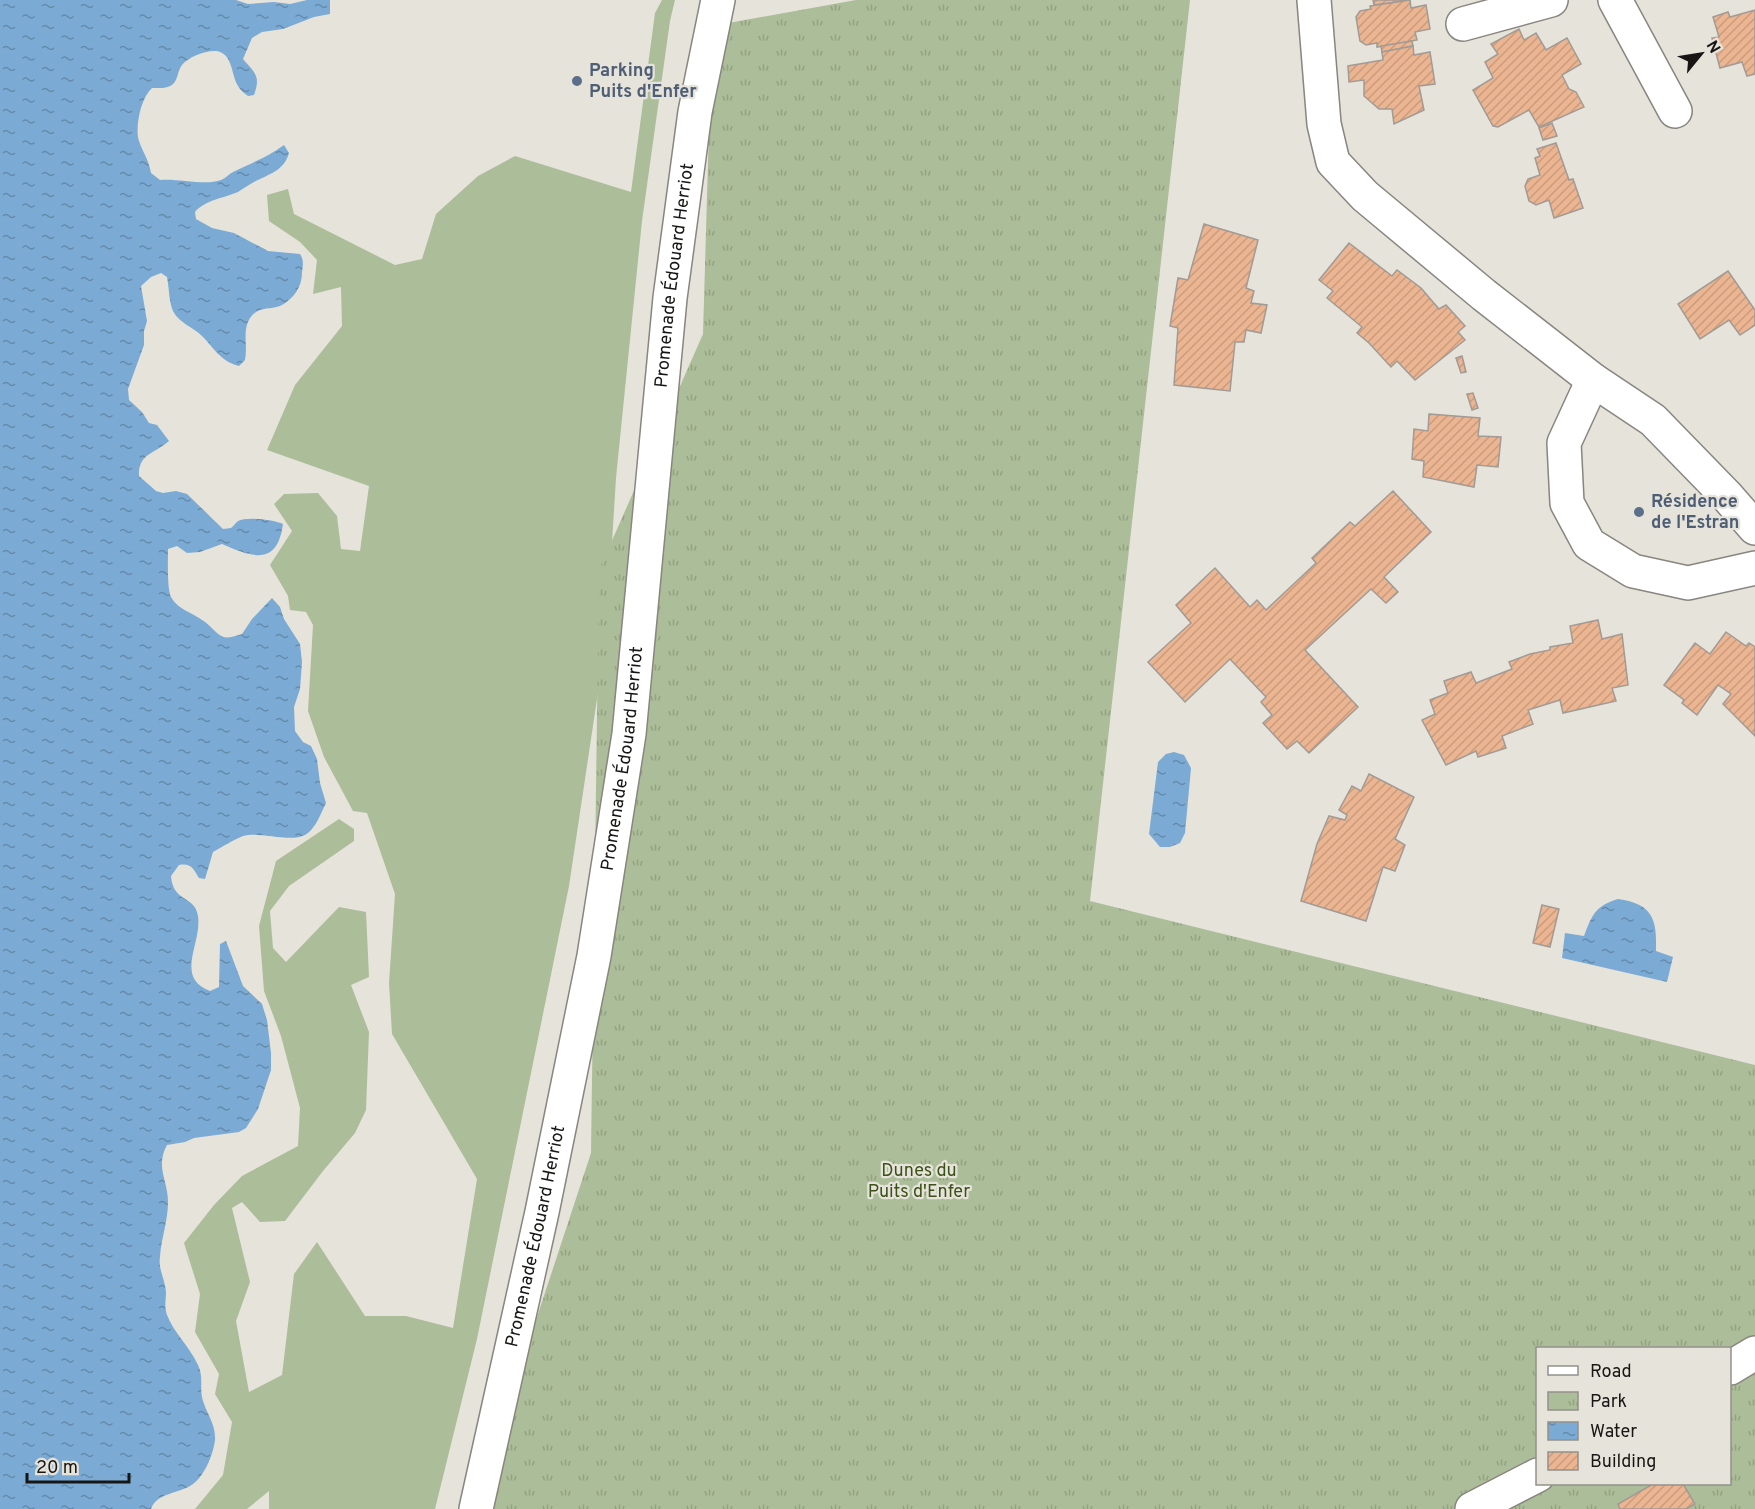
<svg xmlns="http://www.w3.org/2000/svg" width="1755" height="1509" viewBox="0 0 1755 1509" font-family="Overpass,sans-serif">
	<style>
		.grass { fill: #acbd99 }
		.park { fill: url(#park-tufts); fill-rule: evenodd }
		.water { fill: url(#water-ripples) }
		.building { fill: url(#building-hatch); stroke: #a19a95; stroke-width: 1.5 }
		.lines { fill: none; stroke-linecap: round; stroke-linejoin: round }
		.minor-casing { stroke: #89857f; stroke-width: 36 }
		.minor { stroke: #fff; stroke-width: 33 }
		.service-dot { fill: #5c6f8a; stroke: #e6e3db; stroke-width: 2 }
		.labels { text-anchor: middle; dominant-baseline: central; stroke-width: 4.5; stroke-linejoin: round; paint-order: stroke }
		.service-label { font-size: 18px; font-weight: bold; fill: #4e5e75; stroke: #e6e3db; text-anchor: start }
		.street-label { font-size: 18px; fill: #171614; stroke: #e6e3db }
		.park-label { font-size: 18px; fill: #3b5117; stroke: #e6e3db }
	</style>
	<defs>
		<pattern id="park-tufts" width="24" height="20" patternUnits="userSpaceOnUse" patternTransform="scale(1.5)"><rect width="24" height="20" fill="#acbd99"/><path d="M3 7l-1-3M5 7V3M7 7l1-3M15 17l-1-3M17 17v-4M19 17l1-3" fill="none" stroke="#93a283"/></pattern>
		<pattern id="water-ripples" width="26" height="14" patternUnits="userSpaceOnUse" patternTransform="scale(1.5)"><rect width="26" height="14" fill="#7babd4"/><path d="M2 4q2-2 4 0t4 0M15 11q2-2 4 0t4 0" fill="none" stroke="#648aab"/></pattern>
		<pattern id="building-hatch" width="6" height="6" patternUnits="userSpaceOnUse" patternTransform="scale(1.5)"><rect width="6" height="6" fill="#ecb592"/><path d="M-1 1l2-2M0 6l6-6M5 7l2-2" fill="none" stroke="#ca9b7d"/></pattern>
	</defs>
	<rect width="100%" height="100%" fill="#e6e3db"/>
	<!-- grass -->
	<polygon class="grass" points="662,0 675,0 670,21 642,221 616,478 606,639 569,886 477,1339 435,1509 269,1509 269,1491 247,1509 195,1509 223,1475 232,1422 215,1394 219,1374 195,1332 200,1294 184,1243 214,1205 242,1176 298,1146 300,1108 281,1036 264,991 259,926 276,861 339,819 354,829 354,841 289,886 270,911 273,948 286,962 339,907 366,912 369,977 351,985 369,1032 366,1110 355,1133 323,1171 285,1221 260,1222 242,1202 232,1208 250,1282 236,1321 249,1392 282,1375 294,1274 317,1242 365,1316 406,1316 453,1328 477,1179 392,1034 389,983 395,894 367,813 353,811 324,757 308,711 313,625 306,612 290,610 288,596 270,565 292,531 274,504 284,494 318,493 337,516 341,549 360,551 369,486 267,450 295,385 342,326 341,287 313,294 317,260 300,242 269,221 267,195 288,189 294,214 395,265 422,259 436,214 478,176 515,156 631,192 655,13"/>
	<!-- park -->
	<path class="park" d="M 856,0 L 1190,0 L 1090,901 L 1755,1065 L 1755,1509 L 476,1509 L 483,1481 L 591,1153 L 599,570 L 703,334 L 712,26 ZM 1538,1348 L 1730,1348 L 1730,1484 L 1538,1484 Z"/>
	<!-- water -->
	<g class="water">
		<path d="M 0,0 L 236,0 L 248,4 L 274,2 L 290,4 L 307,0 L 330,0 L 330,14 L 314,17 L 283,29 L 262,32 L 252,38 L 243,59 C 255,73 261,76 254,95 L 248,96 C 244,93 240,90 238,86 C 231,75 233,53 216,51 C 206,50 188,57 182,65 C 178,70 178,78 174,83 C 169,89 159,88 152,88 C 141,98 136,123 138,137 C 140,148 149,159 151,173 L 160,180 C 177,178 205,186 221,180 C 226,178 229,174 233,172 C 251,163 268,157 284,145 L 289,153 C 284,171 269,174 254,182 C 248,185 243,189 238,192 C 224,198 205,200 195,212 L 196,219 L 212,228 L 234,233 L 268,251 L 300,254 C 304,260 303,265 302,272 C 302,287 294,299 280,306 C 269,310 258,306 250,318 C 242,331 248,346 245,360 L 239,366 C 220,361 214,348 202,336 C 193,327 179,323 173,311 C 169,302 169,287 167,277 L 161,273 L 151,277 L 141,286 L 147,321 L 144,331 L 144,345 L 128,389 L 129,400 L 142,412 L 149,423 L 157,425 L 169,441 C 154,454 138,454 139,476 L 156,491 L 163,493 L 176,491 L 187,494 L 223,529 L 231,528 C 234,526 235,523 238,521 C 247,516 275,520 283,524 C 277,567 252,557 222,544 L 200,552 L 187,553 L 177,546 L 168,549 C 168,560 167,589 171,597 C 178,610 194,613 205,622 C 211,626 217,635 224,637 C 230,639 237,635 242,634 L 252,619 L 272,598 L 280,607 L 284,619 L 300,644 L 302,662 L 300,689 L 294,707 L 295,731 L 303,742 L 311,746 L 317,759 L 320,783 L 326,803 C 321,813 315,830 305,835 C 289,843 261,831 243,836 C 233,840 222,847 213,852 L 205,879 L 199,878 C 193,868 191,863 179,865 L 171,876 C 173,903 195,895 198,916 C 202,944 174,977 210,991 L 219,987 L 220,944 L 226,941 L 243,986 L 262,1004 L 267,1020 L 271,1053 L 271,1070 L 258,1109 L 246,1128 L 239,1132 L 194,1138 L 185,1142 L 167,1145 C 155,1167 168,1180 168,1202 C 168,1221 161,1239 160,1257 C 158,1269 165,1279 166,1292 C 166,1300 164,1307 167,1315 C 174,1333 190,1347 198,1365 C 204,1377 199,1389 203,1401 C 207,1414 216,1425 215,1440 C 213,1455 205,1475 193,1484 C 180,1494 157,1492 151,1509 L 0,1509 Z"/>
		<polygon points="1174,752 1184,755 1191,768 1185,833 1180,843 1170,847 1160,847 1149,834 1158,762 1166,754"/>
		<path d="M 1618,899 C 1653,904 1657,919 1656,951 L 1673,957 L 1667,982 L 1562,958 L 1565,933 L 1584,936 C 1592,915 1595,906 1618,899 Z"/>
	</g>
	<!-- building -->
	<g class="building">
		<polygon points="1373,0 1405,0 1405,1 1374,5"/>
		<polygon points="1410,0 1411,8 1426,5 1430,29 1415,32 1417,40 1377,47 1377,43 1366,45 1360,41 1356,17 1360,11 1371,9 1370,6"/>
		<polygon points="1755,10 1755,74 1747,76 1742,62 1720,68 1712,38 1719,37 1713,17 1728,12 1730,17"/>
		<polygon points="1519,29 1524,40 1536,33 1546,50 1567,38 1581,64 1562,75 1569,89 1576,92 1584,107 1539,127 1529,110 1498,127 1493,126 1473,90 1493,78 1485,62 1498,54 1491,44"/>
		<polygon points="1412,41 1413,46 1382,52 1381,46"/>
		<polygon points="1413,46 1414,55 1430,52 1435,84 1419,86 1424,110 1394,124 1392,109 1379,109 1364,96 1364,80 1349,82 1348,66 1383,60 1382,52"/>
		<polygon points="1552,123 1557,136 1543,140 1539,128"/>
		<polygon points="1556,143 1569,180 1573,179 1583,208 1554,218 1549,200 1536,205 1529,201 1525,186 1528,179 1540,175 1535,158 1540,156 1537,149"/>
		<polygon points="1204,224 1258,240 1246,288 1254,291 1251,303 1267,305 1261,333 1246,330 1244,342 1235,342 1230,391 1174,385 1178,328 1170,326 1178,278 1188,280"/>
		<polygon points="1349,243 1392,276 1397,270 1421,288 1439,309 1446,305 1465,326 1458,332 1465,340 1415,380 1397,361 1391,367 1369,343 1357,333 1362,327 1327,298 1333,291 1319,280"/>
		<polygon points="1728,271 1755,310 1755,325 1740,335 1729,320 1700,339 1678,304"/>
		<polygon points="1462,356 1466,372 1461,373 1456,358"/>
		<polygon points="1473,393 1478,408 1472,410 1467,394"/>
		<polygon points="1429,414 1480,418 1478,436 1501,437 1498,467 1477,465 1474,487 1423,477 1424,461 1412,459 1414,429 1428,431"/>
		<polygon points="1393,491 1431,532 1384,577 1398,592 1386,603 1371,589 1305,650 1358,707 1309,753 1297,741 1287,749 1263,723 1272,715 1261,702 1266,697 1230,659 1185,702 1148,662 1191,623 1176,605 1215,568 1250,607 1257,600 1266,610 1316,563 1312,558 1350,522 1355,526"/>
		<polygon points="1598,620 1602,639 1622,634 1628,685 1612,688 1616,701 1563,713 1560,700 1528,710 1533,724 1502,736 1506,748 1478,757 1476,751 1446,765 1422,720 1435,714 1430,700 1448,693 1444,681 1471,672 1476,683 1512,669 1509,662 1530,654 1550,650 1550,647 1573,643 1570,626"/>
		<polygon points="1726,632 1746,646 1749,643 1755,647 1755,736 1723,704 1731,694 1718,685 1697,715 1682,703 1684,700 1664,685 1695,643 1710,654"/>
		<polygon points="1369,774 1414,797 1395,839 1405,845 1395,871 1383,867 1366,921 1301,901 1317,844 1329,816 1345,820 1347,815 1339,810 1352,786 1361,791"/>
		<polygon points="1542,905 1559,909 1550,947 1533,943"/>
		<polygon points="1653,1484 1683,1484 1695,1504 1686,1509 1620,1509 1618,1504"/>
	</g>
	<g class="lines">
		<!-- minor casing -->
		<g class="minor-casing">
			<g id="minor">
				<polyline points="1314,0 1324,124 1333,162 1365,196 1484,295 1593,380 1653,420 1726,495 1755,528"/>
				<polyline points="1615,0 1675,111"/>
				<polyline points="1463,24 1551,0"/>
				<polyline points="1593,380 1564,443 1567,503 1589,544 1633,571 1688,583 1755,568"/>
				<polyline points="1730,1368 1755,1353"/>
				<path id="s1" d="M 476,1509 L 542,1212 L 594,956 L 629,734 L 670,298 L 695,112 L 718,0"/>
				<polyline points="1472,1509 1538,1475"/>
			</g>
		</g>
		<!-- minor -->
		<use href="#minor" class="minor"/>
	</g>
	<!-- markers -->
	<g class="service-dot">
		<circle cx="577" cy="81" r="6"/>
		<circle cx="1639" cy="512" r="6"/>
	</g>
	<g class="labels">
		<!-- service labels -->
		<g class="service-label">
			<text x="589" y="71">Parking<tspan x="589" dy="21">Puits d'Enfer</tspan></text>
			<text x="1651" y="502">Résidence<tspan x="1651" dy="21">de l'Estran</tspan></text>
		</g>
		<!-- street labels -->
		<g class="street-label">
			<text stroke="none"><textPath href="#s1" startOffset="1251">Promenade Édouard Herriot</textPath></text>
			<text stroke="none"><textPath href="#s1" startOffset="765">Promenade Édouard Herriot</textPath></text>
			<text stroke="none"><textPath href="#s1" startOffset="279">Promenade Édouard Herriot</textPath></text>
		</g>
		<!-- park labels -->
		<g class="park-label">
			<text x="919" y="1171">Dunes du<tspan x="919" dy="21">Puits d'Enfer</tspan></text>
		</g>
	</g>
	<!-- legend -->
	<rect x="1536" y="1347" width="195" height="138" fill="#e6e3db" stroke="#93918b" stroke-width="1.5"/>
	<rect x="1548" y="1366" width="30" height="9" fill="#ffffff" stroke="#93918b" stroke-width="1.5"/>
	<text x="1590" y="1377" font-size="18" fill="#171614">Road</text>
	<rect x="1548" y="1392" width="30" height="18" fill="url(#park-tufts)" stroke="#93918b" stroke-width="1.5"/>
	<text x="1590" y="1407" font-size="18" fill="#171614">Park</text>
	<rect x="1548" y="1422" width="30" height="18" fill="url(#water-ripples)" stroke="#93918b" stroke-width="1.5"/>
	<text x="1590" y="1437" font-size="18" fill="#171614">Water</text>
	<rect x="1548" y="1452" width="30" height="18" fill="url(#building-hatch)" stroke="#93918b" stroke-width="1.5"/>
	<text x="1590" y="1467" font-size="18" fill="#171614">Building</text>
	<!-- north arrow -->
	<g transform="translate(1701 54) rotate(60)" stroke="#e6e3db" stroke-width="4.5" paint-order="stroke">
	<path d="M0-4.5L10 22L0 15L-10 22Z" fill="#171614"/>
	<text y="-9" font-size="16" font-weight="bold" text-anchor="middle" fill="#171614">N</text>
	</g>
	<!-- scale -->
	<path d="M27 1473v9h102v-9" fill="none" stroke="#171614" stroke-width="3"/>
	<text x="36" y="1473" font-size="18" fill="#171614" stroke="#e6e3db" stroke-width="4.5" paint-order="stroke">20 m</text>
</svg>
